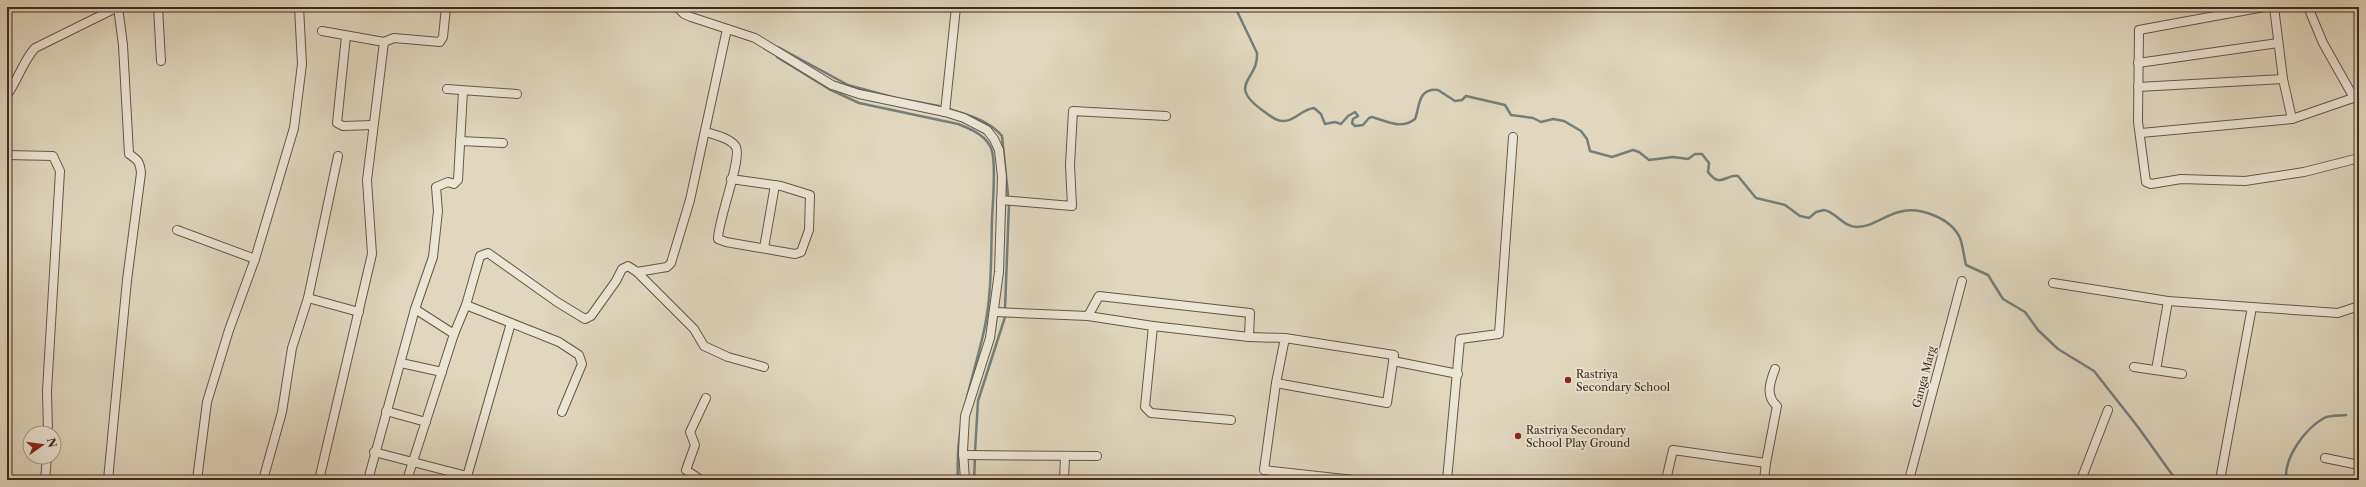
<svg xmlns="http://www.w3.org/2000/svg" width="2366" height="487" viewBox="0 0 2366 487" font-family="'Libre Caslon Text',serif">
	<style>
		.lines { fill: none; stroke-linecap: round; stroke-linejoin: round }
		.stream { stroke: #737f7c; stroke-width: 2.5 }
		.street-casing { stroke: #665648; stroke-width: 10 }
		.street { stroke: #ebe5d5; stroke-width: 8 }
		.poi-dot { fill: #8f2418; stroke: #ebe5d5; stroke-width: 1.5 }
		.labels { text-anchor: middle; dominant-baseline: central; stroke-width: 3.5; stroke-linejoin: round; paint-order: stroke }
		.poi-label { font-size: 11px; fill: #3e2b20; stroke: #ebe5d5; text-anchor: start }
		.street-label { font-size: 11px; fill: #3e2b20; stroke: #ebe5d5 }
	</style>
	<rect width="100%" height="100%" fill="#e0d7be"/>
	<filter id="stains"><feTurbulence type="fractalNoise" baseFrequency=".005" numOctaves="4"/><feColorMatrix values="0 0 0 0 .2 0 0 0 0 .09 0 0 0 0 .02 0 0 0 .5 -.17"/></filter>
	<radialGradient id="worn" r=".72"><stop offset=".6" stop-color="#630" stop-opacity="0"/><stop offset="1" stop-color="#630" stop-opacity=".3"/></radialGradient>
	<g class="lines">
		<!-- stream -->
		<g class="stream">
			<path d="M 1235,7 L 1257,53 C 1259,80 1226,84 1262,110 C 1268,114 1276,122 1284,121 C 1295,121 1302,109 1314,108 L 1321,114 L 1325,124 L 1335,122 L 1341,124 L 1348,116 L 1355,112 L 1358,116 L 1353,119 L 1352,123 L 1355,126 L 1363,125 L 1369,118 L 1372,117 C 1387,121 1401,130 1415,119 C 1420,107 1417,88 1438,90 L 1455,101 L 1462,100 L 1466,96 L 1505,105 L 1511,115 L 1533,118 L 1541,122 L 1553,119 L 1564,121 L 1581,131 L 1587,139 L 1590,151 L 1612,157 L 1633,150 L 1639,152 L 1649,160 L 1673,157 L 1688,159 L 1695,154 L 1702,154 L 1709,163 L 1708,172 C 1721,189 1725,174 1738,176 L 1756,198 L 1785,205 L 1800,216 L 1809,218 L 1816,212 L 1824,210 C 1836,212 1842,226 1856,227 C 1873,227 1883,216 1899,212 C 1919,206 1951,218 1960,238 C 1963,246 1964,257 1966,265 L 1988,275 L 2003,299 L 2025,312 L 2038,330 L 2058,349 L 2094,371 L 2138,427 L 2176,480"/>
			<polyline points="778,47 848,85 896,98"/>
			<path d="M 777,57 L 829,89 L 859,103 L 958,124 C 971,129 988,136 992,151 C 996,166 993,201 992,218 C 991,255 992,299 983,335 C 971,387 955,424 958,480"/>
			<polyline points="901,99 939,106"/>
			<path d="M 949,109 C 968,115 989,120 1002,136 L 1008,195"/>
			<polyline points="1005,309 1009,204"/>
			<polyline points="975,452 978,401 1005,317"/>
			<polyline points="974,480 975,458"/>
			<path d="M 2286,480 C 2284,457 2305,429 2324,418 C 2330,415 2340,416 2346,415"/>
		</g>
		<!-- street casing -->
		<g class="street-casing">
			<g id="street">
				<polyline points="158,7 161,61"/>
				<polyline points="677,7 684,14 691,17 755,38 832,85 859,94 945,112 964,118 987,130 994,139 999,150 1002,177 999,272 990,338 965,416 963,451 965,480"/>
				<polyline points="2264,7 2139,30 2138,122 2146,182 2151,184 2181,179 2245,181 2304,172 2359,158"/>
				<polyline points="2274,7 2283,79 2292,119"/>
				<polyline points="2308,7 2323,43 2354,98"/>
				<polyline points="346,36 337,123 343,126 373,125"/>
				<polyline points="384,42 394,38 440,42 443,37 446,7"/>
				<polyline points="2138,63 2278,43"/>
				<polyline points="2138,87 2283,79"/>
				<polyline points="447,89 517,94"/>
				<path d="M 7,95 C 18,80 23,61 35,48 L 118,7"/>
				<polyline points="945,112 956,7"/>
				<path d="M 706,132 C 715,135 731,138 736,147 C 742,159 718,220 718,239 L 726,242 L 795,254 L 801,252 L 809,230 L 810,195 L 781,186 L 731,179"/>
				<polyline points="2141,133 2292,119 2359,96"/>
				<polyline points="460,141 503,143"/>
				<polyline points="7,155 53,156 60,171 47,391 48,433"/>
				<polyline points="1001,200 1072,206 1070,165 1073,111 1166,116"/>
				<polyline points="177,230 255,259 229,330 207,402 197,480"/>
				<polyline points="764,248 775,185"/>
				<polyline points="255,259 294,128 302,64 299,7"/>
				<polyline points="637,272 694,329 704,346 728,357 764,367"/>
				<polyline points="2053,283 2168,301 2252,307 2220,480"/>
				<polyline points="308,298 359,312"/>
				<polyline points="466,305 559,342 579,355 582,364 562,412"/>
				<polyline points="2252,307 2338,313 2359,306"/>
				<polyline points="415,309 454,334"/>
				<polyline points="995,312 1088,316 1099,296 1250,313 1249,337 1153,326 1088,316"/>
				<polyline points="1153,326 1145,407 1151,413 1231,420"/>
				<polyline points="1249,337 1285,338 1394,355 1387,403 1276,383 1285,338"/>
				<polyline points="1393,361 1458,374"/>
				<polyline points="401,363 442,372"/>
				<polyline points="2134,367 2182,374"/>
				<polyline points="2156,370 2168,301"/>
				<polyline points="1276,383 1264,470 1354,480"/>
				<polyline points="386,411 426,422"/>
				<polyline points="374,452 467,476"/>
				<polyline points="963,455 1097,456"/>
				<polyline points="2325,458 2359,465"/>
				<path d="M 1766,463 L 1777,406 C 1765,396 1770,382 1775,369"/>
				<polyline points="45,480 47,457"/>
				<path d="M 108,480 L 127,280 L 141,173 C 140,162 138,160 129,154 L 123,45 L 118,7"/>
				<polyline points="263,480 282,412 292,348 308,298 338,156"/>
				<polyline points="319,480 372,254 367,180 384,42 322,31"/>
				<polyline points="368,480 415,309 433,257 438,211 436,187 448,182 454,184 458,180 463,91"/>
				<polyline points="407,480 454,334 466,305 480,256 488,253 557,302 585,319 591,316 616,281 622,269 628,266 637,272 667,267 671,263 690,200 727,29"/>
				<polyline points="466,480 511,323"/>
				<polyline points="701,480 686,470 695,445 690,432 706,398"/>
				<polyline points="1064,480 1065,456"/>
				<polyline points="1447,480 1460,339 1499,334 1513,137"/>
				<polyline points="1666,480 1673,450 1766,463 1764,480"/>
				<polyline points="1909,480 1962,281"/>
				<polyline points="2081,480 2108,410"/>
			</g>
		</g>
		<!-- street -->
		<use href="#street" class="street"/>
	</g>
	<!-- markers -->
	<g class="poi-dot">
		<circle cx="1568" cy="380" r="4"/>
		<circle cx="1518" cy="436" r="4"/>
	</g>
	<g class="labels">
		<!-- poi labels -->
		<g class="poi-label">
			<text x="1576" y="374">Rastriya<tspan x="1576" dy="13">Secondary School</tspan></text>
			<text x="1526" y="430">Rastriya Secondary<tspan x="1526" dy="13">School Play Ground</tspan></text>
		</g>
		<!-- street labels -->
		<g class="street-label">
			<text transform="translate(1924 377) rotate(-75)">Ganga Marg</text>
		</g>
	</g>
	<!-- margin -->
	<rect width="2366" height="487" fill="none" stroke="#e0d7be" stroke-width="24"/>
	<rect x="8" y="8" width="2350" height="471" fill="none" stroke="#3e2b20" stroke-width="2"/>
	<rect x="12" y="12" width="2342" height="463" fill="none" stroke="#3e2b20"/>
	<!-- north arrow -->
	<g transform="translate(42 445) rotate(76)"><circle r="19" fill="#ebe5d5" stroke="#a69b8d"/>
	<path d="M0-3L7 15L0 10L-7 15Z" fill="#8f2418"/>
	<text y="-6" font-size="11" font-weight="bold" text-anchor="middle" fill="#3e2b20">N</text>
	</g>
	<rect width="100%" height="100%" filter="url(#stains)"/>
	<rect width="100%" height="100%" fill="url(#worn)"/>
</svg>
